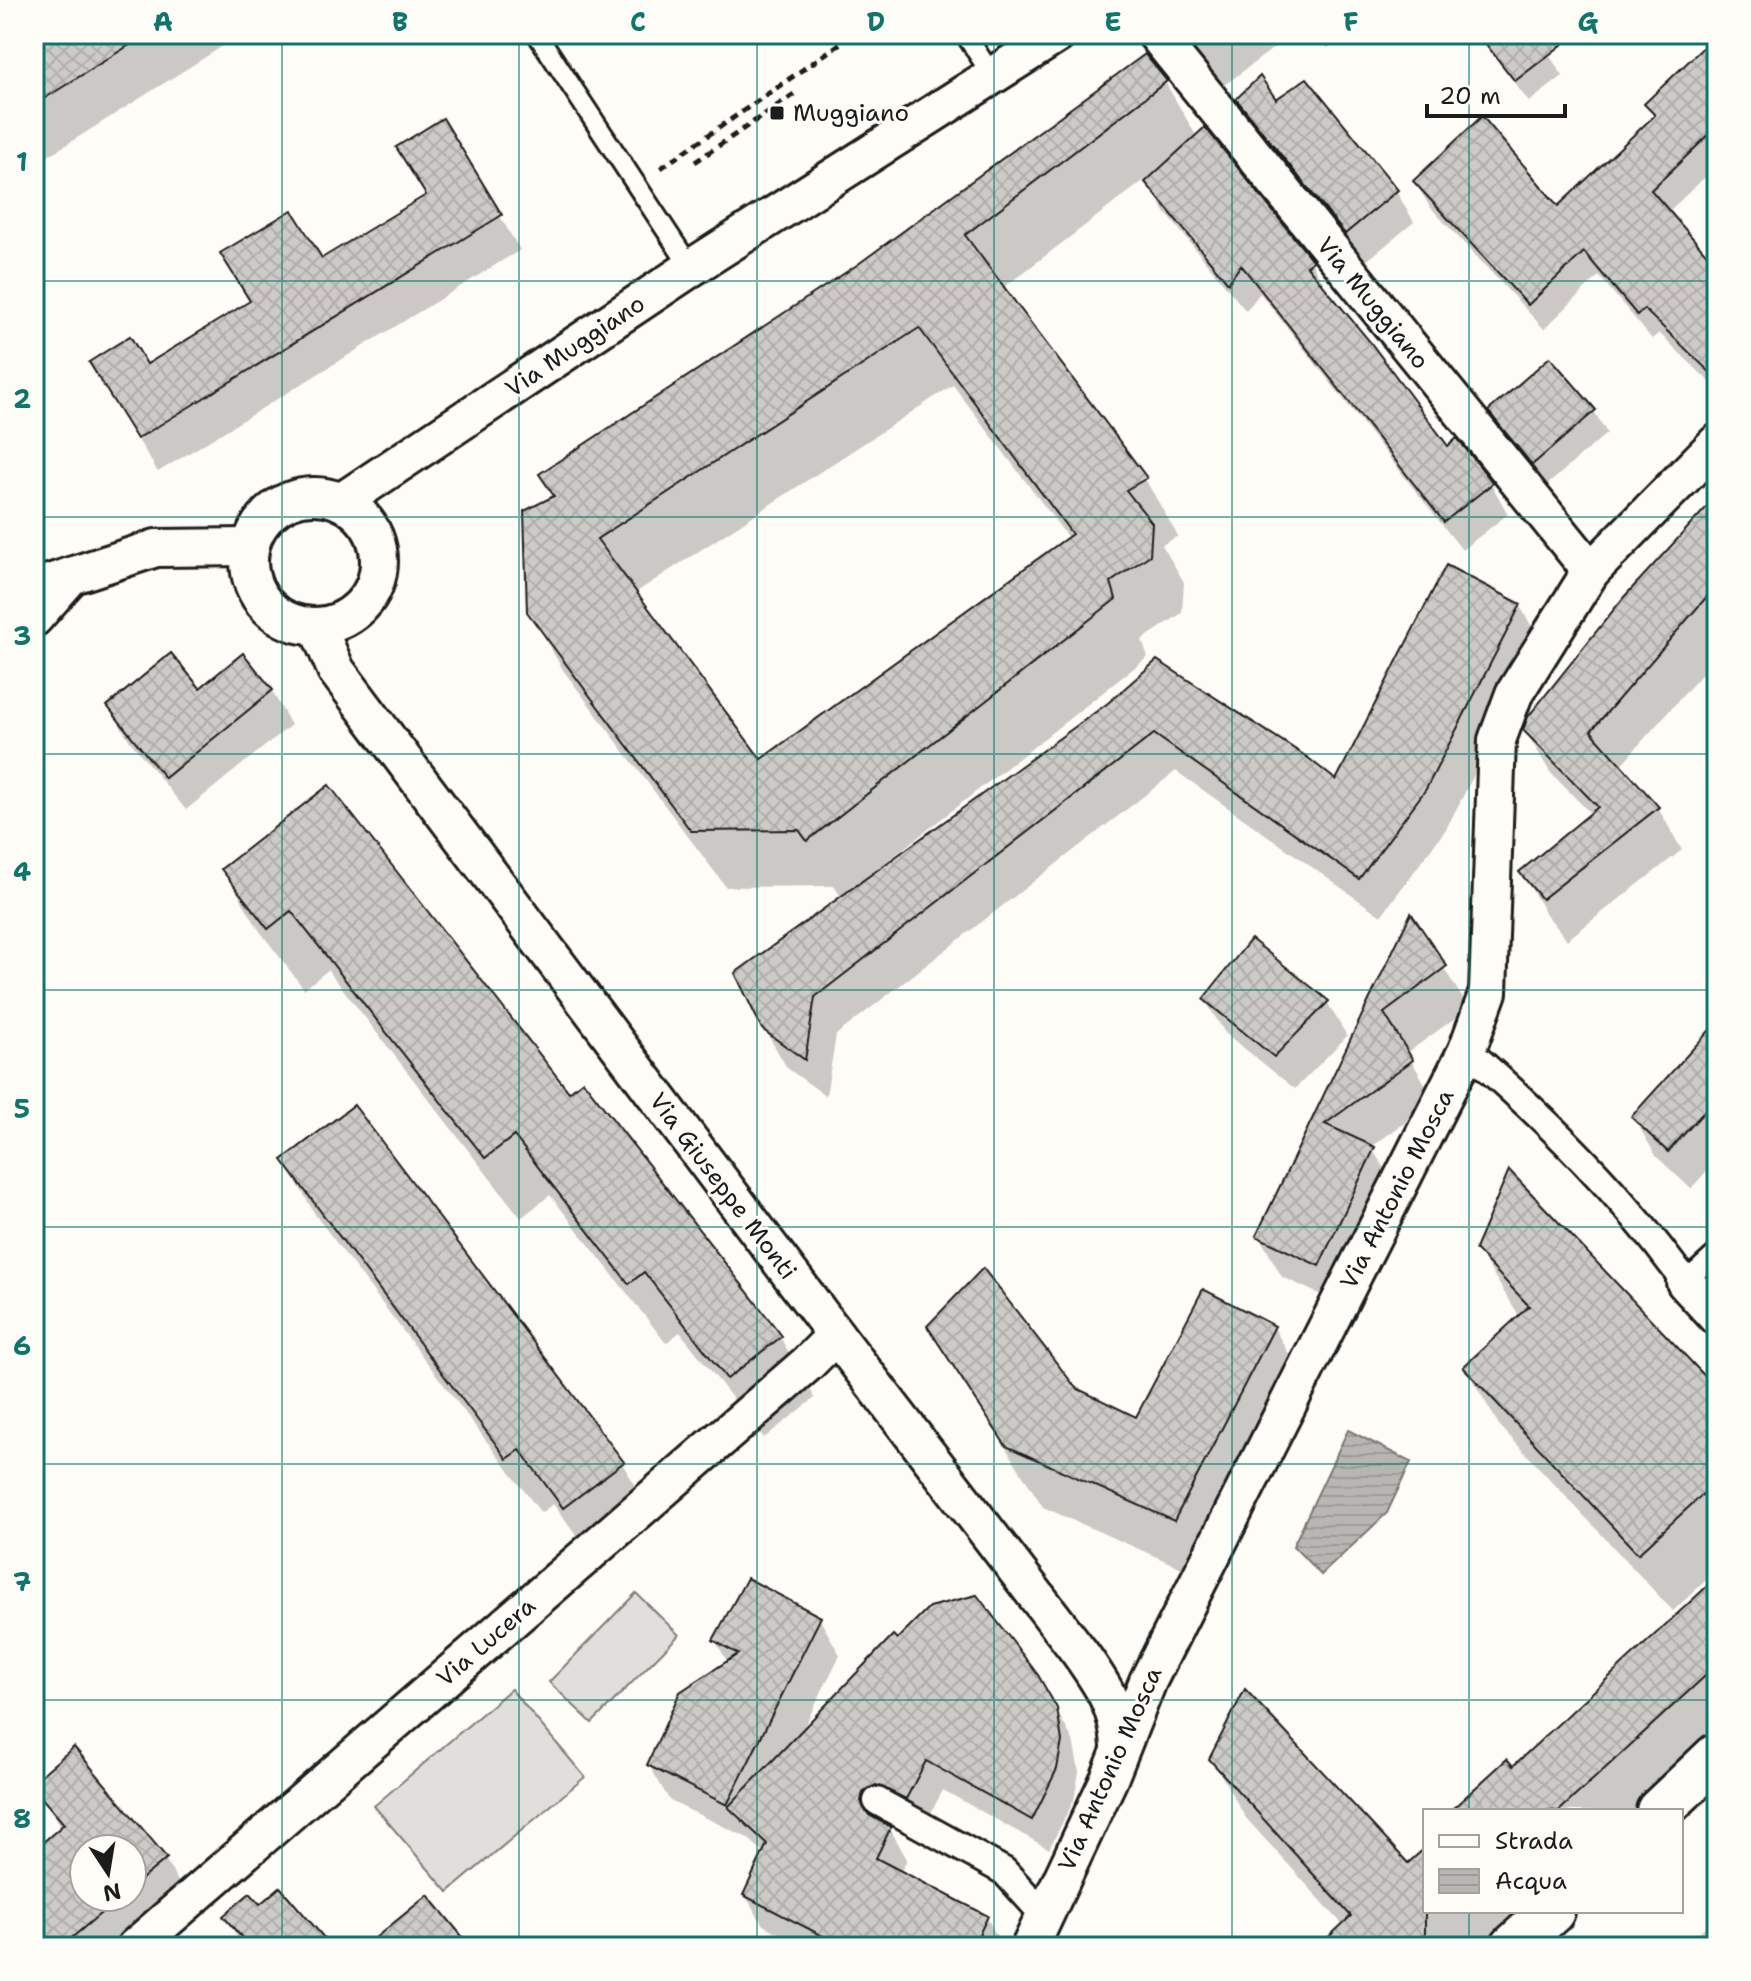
<svg xmlns="http://www.w3.org/2000/svg" width="1751" height="1981" viewBox="0 0 1751 1981" font-family="'Shantell Sans',sans-serif">
	<style>
		.garden { fill: #e0dfdb; stroke: #7e7e7c; stroke-width: 2 }
		.water { fill: url(#water-rules); stroke: #797876; stroke-width: 2 }
		.shadow { fill: #0003; fill-rule: evenodd }
		.building { fill: url(#building-cross-hatch); stroke: #1c1c1c; stroke-width: 2; fill-rule: evenodd }
		.lines { fill: none; stroke-linecap: round; stroke-linejoin: round }
		.service-casing { stroke: #1c1c1c; stroke-width: 24 }
		.pedestrian-casing { stroke: #1c1c1c; stroke-width: 32 }
		.minor-casing { stroke: #1c1c1c; stroke-width: 42 }
		.tertiary-casing { stroke: #1c1c1c; stroke-width: 50 }
		.path { stroke: #1c1c1c; stroke-width: 5; stroke-dasharray: 8 6; stroke-linecap: butt }
		.service { stroke: #fdfcf7; stroke-width: 18 }
		.pedestrian { stroke: #fdfcf7; stroke-width: 26 }
		.minor { stroke: #fdfcf7; stroke-width: 36 }
		.tertiary { stroke: #fdfcf7; stroke-width: 44 }
		.grid { fill: none; stroke: #0f766e; stroke-width: 2; stroke-opacity: 0.55 }
		.poi-dot { fill: #1c1c1c; stroke: #fdfcf7; stroke-width: 3 }
		.labels { text-anchor: middle; dominant-baseline: central; stroke-width: 6; stroke-linejoin: round; paint-order: stroke }
		.poi-label { font-size: 24px; fill: #1c1c1c; stroke: #fdfcf7; text-anchor: start }
		.street-label { font-size: 24px; fill: #1c1c1c; stroke: #fdfcf7 }
		.neatline { fill: none; stroke: #0f766e; stroke-width: 3 }
		.grid-label { font-size: 26px; text-anchor: middle; font-weight: bold; fill: #0f766e }
	</style>
	<defs>
		<pattern id="water-rules" width="6" height="5" patternUnits="userSpaceOnUse" patternTransform="scale(2)"><rect width="6" height="5" fill="#b7b6b2"/><path d="M0 2.5h6" fill="none" stroke="#9d9c98"/></pattern>
		<pattern id="building-cross-hatch" width="8" height="8" patternUnits="userSpaceOnUse" patternTransform="scale(2)"><rect width="8" height="8" fill="#cccbc8"/><path d="M0 0l8 8M0 8l8-8" fill="none" stroke="#afaeab"/></pattern>
	</defs>
	<rect width="100%" height="100%" fill="#fdfcf7"/>
	<filter id="ink" filterUnits="userSpaceOnUse"><feTurbulence type="fractalNoise" baseFrequency=".0125" numOctaves="2"/><feDisplacementMap in="SourceGraphic" scale="16" xChannelSelector="R" yChannelSelector="G"/><feConvolveMatrix kernelMatrix="1 2 1 2 8 2 1 2 1" color-interpolation-filters="sRGB"/></filter>
	<g filter="url(#ink)">
		<!-- garden -->
		<g class="garden">
			<polygon points="636,1593 679,1635 592,1723 549,1682"/>
			<polygon points="511,1689 585,1777 448,1892 374,1806"/>
		</g>
		<!-- water -->
		<polygon class="water" points="1348,1430 1411,1462 1387,1513 1321,1575 1293,1546"/>
		<!-- shadow -->
		<g class="shadow">
			<polygon points="34,34 242,34 34,165"/>
			<polygon points="1182,34 1292,34 1221,88"/>
			<polygon points="1311,34 1346,34 1328,48"/>
			<polygon points="1477,34 1535,34 1563,76 1529,102"/>
			<polygon points="1717,37 1717,166 1668,212 1717,269 1717,389 1659,333 1652,339 1599,276 1544,329 1430,207 1415,182 1557,209 1654,118 1647,104"/>
			<path d="M 1165,82 L 1197,137 L 1311,262 L 1328,291 L 1447,449 L 1491,484 L 1508,514 L 1462,550 L 1260,293 L 1246,311 L 1165,212 L 1146,179 L 1003,288 L 1145,479 L 1178,536 L 1162,545 L 1184,582 L 1182,613 L 1142,640 L 1148,657 L 890,859 L 892,862 L 1109,705 L 1336,783 L 1520,606 L 1542,644 L 1446,829 L 1381,916 L 1176,771 L 836,1035 L 826,1096 L 787,1068 L 764,1028 L 842,898 L 834,886 L 726,887 L 563,670 L 529,611 L 555,498 L 542,475 ZM 953,385 L 1069,539 L 761,762 L 635,593 Z"/>
			<polygon points="1238,99 1276,102 1396,191 1414,222 1364,263 1256,130"/>
			<polygon points="442,120 520,250 158,472 111,396 146,367 427,196"/>
			<polygon points="1491,411 1594,411 1607,433 1546,486 1504,434"/>
			<polygon points="1717,499 1717,657 1620,766 1658,808 1682,850 1567,940 1546,914 1522,873 1592,815 1550,772 1525,730"/>
			<polygon points="199,691 272,691 291,725 186,810 129,740 109,706"/>
			<polygon points="329,788 569,1095 780,1337 815,1398 764,1438 680,1332 666,1343 550,1195 521,1218 328,970 304,989 259,930 224,870"/>
			<polygon points="1411,917 1469,1008 1407,1053 1435,1101 1371,1147 1397,1189 1343,1305 1282,1277 1259,1236"/>
			<polygon points="1205,1000 1327,1002 1347,1036 1295,1089 1225,1033"/>
			<polygon points="1717,1025 1717,1159 1691,1189 1656,1156 1634,1118"/>
			<polygon points="284,1160 622,1463 654,1518 597,1562 553,1504 541,1513 316,1216"/>
			<polygon points="1477,1249 1717,1391 1717,1570 1673,1611 1499,1425 1465,1367 1520,1317"/>
			<polygon points="929,1326 1137,1420 1274,1328 1309,1389 1209,1580 1043,1507"/>
			<polygon points="1717,1580 1717,1753 1655,1811 1468,1811"/>
			<polygon points="819,1618 840,1655 801,1733 1037,1677 1073,1740 1079,1772 1074,1800 1049,1849 943,1790 923,1828 896,1815 881,1823 890,1829 907,1859 900,1873 987,1918 1003,1947 805,1947 763,1925 745,1895 765,1854 748,1838 670,1801 649,1765 728,1663 715,1640"/>
			<polygon points="1212,1759 1408,1866 1425,1850 1425,1911 1547,1911 1508,1947 1321,1947 1344,1926 1245,1817"/>
			<path d="M 34,1783 L 165,1859 L 183,1890 L 116,1947 L 34,1947 L 34,1852 L 62,1829 ZM 84,1849 L 132,1849 L 132,1897 L 84,1897 Z"/>
			<polygon points="260,1907 329,1947 225,1947 237,1937 226,1916"/>
			<polygon points="1717,1915 1717,1947 1684,1947"/>
		</g>
		<!-- building -->
		<g class="building">
			<polygon points="34,34 147,34 34,105"/>
			<polygon points="1478,34 1576,34 1515,81"/>
			<polygon points="1717,34 1717,127 1651,190 1717,266 1717,379 1644,309 1637,315 1584,252 1528,305 1413,181 1482,116 1558,206 1655,115 1644,104"/>
			<path d="M 1145,54 L 1167,81 L 965,235 L 1147,478 L 1126,490 L 1152,523 L 1150,555 L 1111,582 L 1116,599 L 807,841 L 799,830 L 691,831 L 527,612 L 524,511 L 554,496 L 539,474 L 857,265 ZM 919,328 L 1072,534 L 761,759 L 597,539 Z"/>
			<polygon points="1260,76 1276,99 1307,78 1398,190 1345,234 1236,99"/>
			<polygon points="443,118 502,215 137,439 89,362 130,336 147,364 250,301 220,253 292,210 322,258 426,195 396,147"/>
			<polygon points="1205,127 1313,261 1307,266 1371,343 1448,446 1457,438 1493,483 1444,522 1241,265 1228,283 1145,182"/>
			<polygon points="1550,357 1596,410 1532,465 1488,411"/>
			<polygon points="1717,496 1717,585 1591,731 1659,807 1542,899 1519,872 1598,807 1523,730 1528,717 1624,597"/>
			<polygon points="1446,565 1521,604 1426,789 1359,879 1154,734 815,997 805,1060 762,1029 735,973 1108,703 1157,660 1307,757 1336,780"/>
			<polygon points="171,653 200,688 243,653 273,690 165,778 107,706"/>
			<polygon points="329,785 569,1092 583,1081 782,1336 727,1379 644,1272 629,1284 514,1136 485,1158 291,911 268,929 221,869"/>
			<polygon points="1411,913 1447,966 1384,1013 1413,1060 1325,1124 1375,1147 1319,1266 1256,1236"/>
			<polygon points="1251,939 1329,1001 1274,1057 1203,999"/>
			<polygon points="1717,1022 1717,1097 1668,1152 1631,1117"/>
			<polygon points="354,1105 624,1462 563,1508 520,1450 507,1459 282,1160"/>
			<polygon points="1509,1170 1717,1389 1717,1481 1638,1554 1463,1367 1529,1306 1475,1249"/>
			<polygon points="983,1268 1076,1388 1136,1417 1203,1289 1275,1326 1174,1521 1006,1446 927,1326"/>
			<polygon points="1717,1577 1717,1665 1559,1811 1450,1811 1507,1759 1513,1766"/>
			<polygon points="747,1578 821,1617 727,1805 647,1765 680,1692 738,1654 713,1640"/>
			<polygon points="977,1595 1038,1675 1057,1708 1062,1741 1057,1769 1032,1820 926,1761 906,1799 876,1785 863,1793 861,1801 869,1815 891,1827 876,1858 988,1916 973,1947 844,1947 743,1895 767,1844 728,1807 893,1635 897,1639 929,1607"/>
			<polygon points="1245,1689 1408,1863 1425,1848 1425,1935 1412,1947 1318,1947 1351,1916 1209,1759"/>
			<polygon points="74,1747 167,1858 132,1887 132,1849 84,1849 84,1897 120,1897 61,1947 34,1947 34,1850 64,1824 34,1789 34,1781"/>
			<polygon points="280,1887 332,1947 250,1947 223,1916 250,1893 260,1904"/>
			<polygon points="428,1895 471,1947 364,1947"/>
		</g>
		<g class="lines">
			<!-- service casing -->
			<g class="service-casing">
				<g id="service">
					<polyline points="537,34 691,268"/>
					<polyline points="965,34 994,78"/>
					<polyline points="1685,1282 1717,1253"/>
				</g>
			</g>
			<!-- pedestrian casing -->
			<g class="pedestrian-casing">
				<g id="pedestrian">
					<path d="M 1467,1050 C 1547,1120 1624,1196 1685,1282"/>
					<polyline points="877,1801 1004,1871 1044,1915"/>
				</g>
			</g>
			<!-- minor casing -->
			<g class="minor-casing">
				<g id="minor">
					<polyline points="1156,34 1591,571"/>
					<circle cx="314" cy="561" r="65"/>
					<polyline points="341,502 691,268 1058,34"/>
					<polyline points="34,588 156,548 250,547"/>
					<polyline points="34,618 71,576"/>
					<path d="M 317,626 L 336,670 L 836,1335 L 1080,1653 C 1102,1684 1118,1707 1120,1746"/>
					<polyline points="1685,1282 1717,1317"/>
					<polyline points="135,1947 807,1364 836,1335"/>
					<polyline points="1030,1947 1109,1779 1148,1681 1467,1050 1488,992 1497,740 1514,694 1591,571 1717,443"/>
				</g>
			</g>
			<!-- tertiary casing -->
			<g class="tertiary-casing">
				<g id="tertiary">
					<polyline points="1659,1811 1717,1756"/>
					<polyline points="1513,1947 1552,1911"/>
				</g>
			</g>
			<!-- path -->
			<g class="path">
				<polyline points="695,162 797,92"/>
				<polyline points="661,168 854,34"/>
			</g>
			<!-- service -->
			<use href="#service" class="service"/>
			<!-- pedestrian -->
			<use href="#pedestrian" class="pedestrian"/>
			<!-- minor -->
			<use href="#minor" class="minor"/>
			<!-- tertiary -->
			<use href="#tertiary" class="tertiary"/>
		</g>
	</g>
	<!-- grid -->
	<path class="grid" d="M 282,34 L 282,1947M 519,34 L 519,1947M 757,34 L 757,1947M 994,34 L 994,1947M 1232,34 L 1232,1947M 1469,34 L 1469,1811M 34,281 L 1717,281M 34,517 L 1717,517M 34,754 L 1717,754M 34,990 L 1717,990M 34,1227 L 1717,1227M 34,1464 L 1717,1464M 34,1700 L 1717,1700M 1469,1911 L 1469,1947"/>
	<!-- markers -->
	<rect class="poi-dot" x="769" y="105" width="16" height="16" rx="4"/>
	<g class="labels">
		<!-- poi labels -->
		<g class="poi-label">
			<text x="793" y="113">Muggiano</text>
		</g>
		<!-- street labels -->
		<g class="street-label">
			<text transform="translate(1373 303) rotate(51)">Via Muggiano</text>
			<text transform="translate(575 346) rotate(-34)">Via Muggiano</text>
			<text transform="translate(723 1186) rotate(53)">Via Giuseppe Monti</text>
			<text transform="translate(1397 1189) rotate(-63)">Via Antonio Mosca</text>
			<text transform="translate(486 1642) rotate(-41)">Via Lucera</text>
			<text transform="translate(1110 1769) rotate(-66)">Via Antonio Mosca</text>
		</g>
	</g>
	<!-- margin -->
	<rect width="1751" height="1981" fill="none" stroke="#fdfcf7" stroke-width="88"/>
	<!-- legend -->
	<rect x="1423" y="1809" width="260" height="104" fill="#fdfcf7" stroke="#a3a29f" stroke-width="2"/>
	<rect x="1439" y="1835" width="40" height="12" fill="#fdfcf7" stroke="#a3a29f" stroke-width="2"/>
	<text x="1495" y="1849" font-size="24" fill="#1c1c1c">Strada</text>
	<rect x="1439" y="1869" width="40" height="24" fill="url(#water-rules)" stroke="#a3a29f" stroke-width="2"/>
	<text x="1495" y="1889" font-size="24" fill="#1c1c1c">Acqua</text>
	<!-- north arrow -->
	<g transform="translate(108 1873) rotate(168)"><circle r="38" fill="#fdfcf7" stroke="#a3a29f" stroke-width="2"/>
	<path d="M0-6L14 30L0 20L-14 30Z" fill="#1c1c1c"/>
	<text y="-12" font-size="22" font-weight="bold" text-anchor="middle" fill="#1c1c1c">N</text>
	</g>
	<!-- scale -->
	<path d="M1427 104v12h138v-12" fill="none" stroke="#1c1c1c" stroke-width="4"/>
	<text x="1439" y="104" font-size="24" fill="#1c1c1c" stroke="#fdfcf7" stroke-width="6" paint-order="stroke">20 m</text>
	<rect x="44" y="44" width="1663" height="1893" class="neatline"/>
	<g class="grid-label">
		<text x="163" y="31">A</text>
		<text x="400" y="31">B</text>
		<text x="638" y="31">C</text>
		<text x="876" y="31">D</text>
		<text x="1113" y="31">E</text>
		<text x="1351" y="31">F</text>
		<text x="1588" y="31">G</text>
		<text x="22" y="171">1</text>
		<text x="22" y="408">2</text>
		<text x="22" y="645">3</text>
		<text x="22" y="881">4</text>
		<text x="22" y="1118">5</text>
		<text x="22" y="1355">6</text>
		<text x="22" y="1591">7</text>
		<text x="22" y="1828">8</text>
	</g>
</svg>
